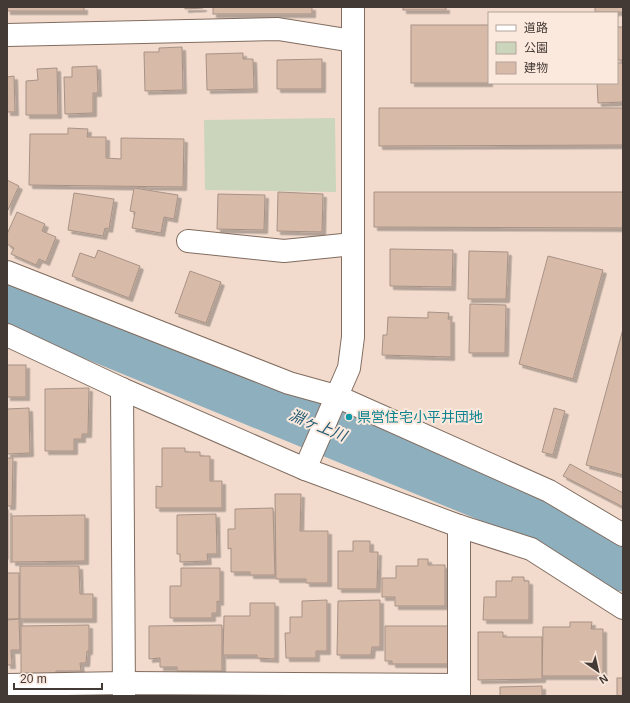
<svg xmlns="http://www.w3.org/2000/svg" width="630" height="703" viewBox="0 0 630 703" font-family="Arial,'Noto Sans JP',sans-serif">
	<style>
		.green { fill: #cad5bc }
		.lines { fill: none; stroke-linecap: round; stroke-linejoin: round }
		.river { stroke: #8eafbe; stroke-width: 53 }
		.building { fill: #d7baa8; stroke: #a79285; filter: url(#shadow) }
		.minor-casing { stroke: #816d60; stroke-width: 24 }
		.minor { stroke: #fff; stroke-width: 22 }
		.culture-dot { fill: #0f9aa8; stroke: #fce9de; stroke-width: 1.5 }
		.labels { text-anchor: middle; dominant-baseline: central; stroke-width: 4; stroke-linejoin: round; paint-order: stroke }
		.culture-label { font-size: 14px; fill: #0d838f; stroke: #fce9de; text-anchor: start }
		.water-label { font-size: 15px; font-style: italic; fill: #1e5a72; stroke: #fce9de }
	</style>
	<defs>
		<filter id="shadow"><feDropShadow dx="3.5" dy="3.5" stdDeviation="0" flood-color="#0004"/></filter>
	</defs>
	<rect width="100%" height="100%" fill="#f2dbcd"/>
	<!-- green -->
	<polygon class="green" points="335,118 336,192 205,190 204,120"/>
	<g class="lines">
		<!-- river -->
		<polyline class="river" points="7,298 505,502 590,544 623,565"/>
	</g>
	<!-- building -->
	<g class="building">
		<rect x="7" y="7" width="77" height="4"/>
		<polygon points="185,7 203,7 203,8 185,9"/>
		<rect x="213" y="7" width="99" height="7"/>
		<rect x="403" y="7" width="43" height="3"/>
		<rect x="595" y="7" width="28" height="5"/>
		<rect x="411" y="25" width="78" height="58"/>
		<rect x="617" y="27" width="6" height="33"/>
		<polygon points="182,47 183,90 145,91 144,52 159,52 159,48"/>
		<polygon points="243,53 243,59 253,59 254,89 207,90 206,54"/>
		<polygon points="322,59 322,89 277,89 277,60"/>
		<polygon points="617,63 623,63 623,102 598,103 597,83 617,83"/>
		<polygon points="97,66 98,93 93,93 93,113 65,114 64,77 72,77 72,67"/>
		<polygon points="57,68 58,115 26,115 26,81 38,80 37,69"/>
		<polygon points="14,76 15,112 7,112 7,77"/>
		<polygon points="379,108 623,108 623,145 379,146"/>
		<polygon points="68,128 88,129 87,137 106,137 106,158 121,159 121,138 184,139 183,187 29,185 30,134 68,134"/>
		<polygon points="7,180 19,186 7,212"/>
		<polygon points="134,188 178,195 174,219 164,217 161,233 132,228 135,212 130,211"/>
		<polygon points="278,192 323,194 322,232 277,231"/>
		<polygon points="374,192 623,192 623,228 374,227"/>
		<polygon points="74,193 114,199 109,229 105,228 103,236 68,230"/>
		<polygon points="218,194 265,195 264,230 217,229"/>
		<polygon points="17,212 45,224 42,231 56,237 46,262 39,259 36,265 11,254 14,248 7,244 7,234"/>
		<polygon points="390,249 453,250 452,287 390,286"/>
		<polygon points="98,250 140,266 129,298 72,276 80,253 95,258"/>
		<polygon points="469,251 508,252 506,299 468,299"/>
		<polygon points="548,256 603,270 573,379 519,364"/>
		<polygon points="190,271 221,282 206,323 175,313"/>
		<polygon points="470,304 506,305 505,353 469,353"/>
		<polygon points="428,312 449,313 448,319 451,319 451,357 382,355 383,335 387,335 388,317 428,318"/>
		<polygon points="623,329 623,475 586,465"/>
		<rect x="7" y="365" width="19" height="32"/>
		<polygon points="89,388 88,434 82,434 82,439 74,439 74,451 45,451 45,389"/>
		<polygon points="29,408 30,453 7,454 7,409"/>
		<polygon points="554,408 565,411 553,455 542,452"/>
		<polygon points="162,448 185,448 185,452 200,452 200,456 210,456 210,481 222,481 222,508 156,508 156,486 162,487"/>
		<polygon points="7,458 13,458 12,506 7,506"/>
		<polygon points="570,464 623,493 623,507 563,476"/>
		<polygon points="275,494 301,494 300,531 328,531 328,583 306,583 306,579 276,579"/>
		<polygon points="273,508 275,575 250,575 250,572 231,572 231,548 228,549 228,529 235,529 235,509"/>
		<rect x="7" y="510" width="1" height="49"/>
		<polygon points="216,514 217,554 207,554 208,561 180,562 180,554 177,554 177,515"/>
		<polygon points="85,515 85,561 12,562 12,516"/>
		<polygon points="353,541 370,541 370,552 378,552 377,589 338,589 338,551 353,551"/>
		<polygon points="418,559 428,559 428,565 445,565 445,606 395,606 395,597 382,597 382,578 396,578 396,566 418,566"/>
		<polygon points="20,566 79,566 80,594 93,594 93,619 20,619"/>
		<polygon points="181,568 220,568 220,602 217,601 217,613 212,613 212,618 170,618 170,586 181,586"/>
		<rect x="7" y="573" width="12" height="46"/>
		<polygon points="512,577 524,577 524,581 529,581 529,620 483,620 484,597 496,597 496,581 512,581"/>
		<polygon points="327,600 327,651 316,651 316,658 286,658 285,633 290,633 290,617 302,617 302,601"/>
		<polygon points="380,600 380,647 372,647 371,655 337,655 338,601"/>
		<polygon points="250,603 275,603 275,659 257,658 257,655 223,655 224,616 250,616"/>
		<polygon points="19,619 20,650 11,650 12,665 7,665 7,620"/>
		<polygon points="570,622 592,622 591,629 603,629 603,676 542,676 543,627 570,627"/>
		<polygon points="89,625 89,651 87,651 86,663 80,663 81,671 56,671 56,675 21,675 21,626"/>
		<polygon points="222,625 222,671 177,671 177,667 160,667 160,658 149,659 149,626"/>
		<polygon points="385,626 448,626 448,664 392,664 392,661 385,661"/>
		<polygon points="478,632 503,632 503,637 542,637 542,679 478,680"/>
		<rect x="617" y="678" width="6" height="18"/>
		<polygon points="542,686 542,696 500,696 500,687"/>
	</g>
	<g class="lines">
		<!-- minor casing -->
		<g class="minor-casing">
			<g id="minor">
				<polyline points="7,35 278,29 353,41"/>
				<polyline points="188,241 284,251 353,244"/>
				<polyline points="7,272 289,383 336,396 549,491 623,535"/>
				<polyline points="7,335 122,389 305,469 459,526 531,549 623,608"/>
				<polyline points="122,389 124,696"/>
				<polyline points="305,469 349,368 353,337 353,7"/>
				<polyline points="459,526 459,696"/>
				<polyline points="7,685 124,683 459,685"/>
			</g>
		</g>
		<!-- minor -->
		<use href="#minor" class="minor"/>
	</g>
	<!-- markers -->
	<circle class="culture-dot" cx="349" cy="417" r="4"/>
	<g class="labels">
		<!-- culture labels -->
		<g class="culture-label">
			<text x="357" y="417">県営住宅小平井団地</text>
		</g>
		<!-- water labels -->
		<g class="water-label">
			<text transform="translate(318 425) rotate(22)">淵ヶ上川</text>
		</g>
	</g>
	<!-- border -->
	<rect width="630" height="703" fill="none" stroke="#433a35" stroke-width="16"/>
	<!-- legend -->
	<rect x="488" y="12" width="130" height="72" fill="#fce9de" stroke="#b2a39a"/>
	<rect x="496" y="25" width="20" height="6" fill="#ffffff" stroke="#b2a39a"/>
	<text x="524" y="32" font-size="12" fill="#433a35">道路</text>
	<rect x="496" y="42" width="20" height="12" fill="#cad5bc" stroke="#b2a39a"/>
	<text x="524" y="52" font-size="12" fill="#433a35">公園</text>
	<rect x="496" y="62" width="20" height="12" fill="#d7baa8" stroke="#b2a39a"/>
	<text x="524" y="72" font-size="12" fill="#433a35">建物</text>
	<!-- north arrow -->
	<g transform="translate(598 671) rotate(146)" stroke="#fce9de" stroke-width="3" paint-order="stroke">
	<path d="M0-3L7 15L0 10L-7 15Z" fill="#433a35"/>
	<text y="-6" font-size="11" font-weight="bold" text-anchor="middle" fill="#433a35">N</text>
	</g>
	<!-- scale -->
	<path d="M14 683v6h88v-6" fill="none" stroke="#433a35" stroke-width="2"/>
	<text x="20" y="683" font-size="12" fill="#433a35" stroke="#fce9de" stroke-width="3" paint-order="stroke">20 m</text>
</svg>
